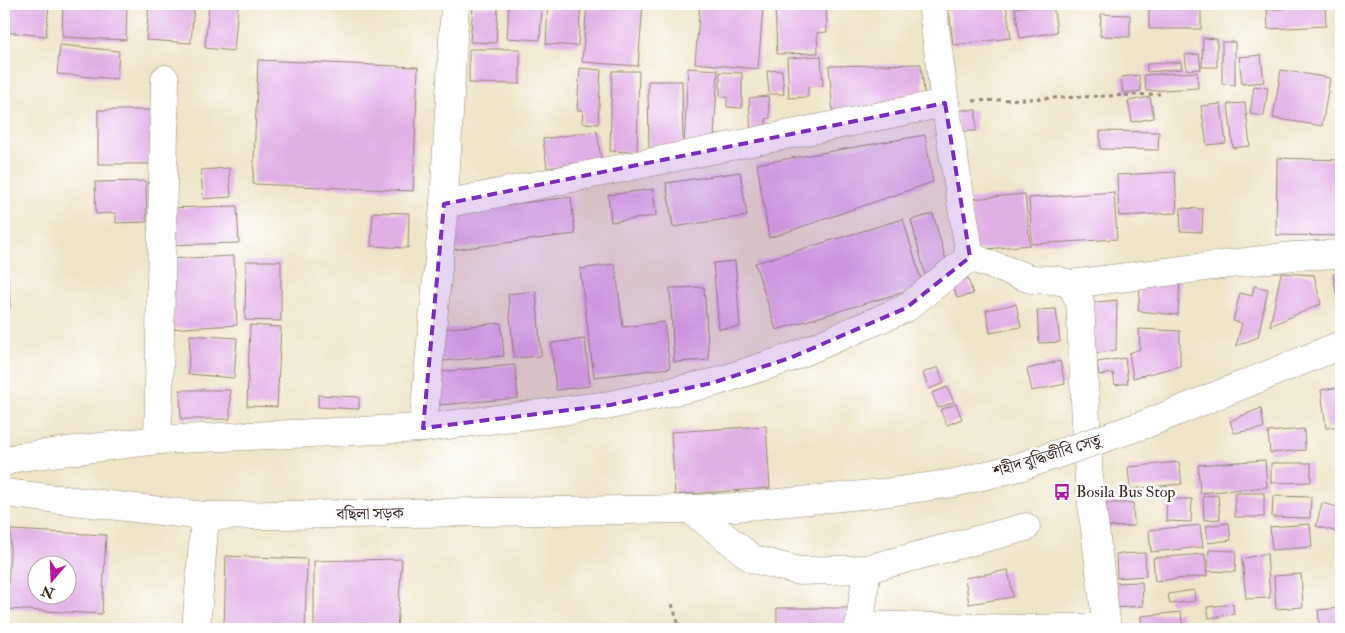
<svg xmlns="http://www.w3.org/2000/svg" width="1345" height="633" viewBox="0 0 1345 633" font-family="'IM FELL Double Pica','Noto Serif Bengali',serif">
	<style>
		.building { fill: #e1aee6; fill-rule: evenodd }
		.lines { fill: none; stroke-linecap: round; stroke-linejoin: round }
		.minor-casing { stroke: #948873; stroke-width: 29 }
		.secondary-casing { stroke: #948873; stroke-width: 29 }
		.path { stroke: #948873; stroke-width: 3; stroke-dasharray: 4 4; stroke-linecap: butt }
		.minor { stroke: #fff; stroke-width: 28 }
		.secondary { stroke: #fff; stroke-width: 28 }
		.secondary-bridge-casing { stroke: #948873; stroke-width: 29; stroke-linecap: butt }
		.secondary-bridge { stroke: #fff; stroke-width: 28 }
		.marked { fill: #7b2cbf; fill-opacity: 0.2; stroke: #7b2cbf; stroke-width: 4; stroke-dasharray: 10 6; stroke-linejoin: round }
		.labels { text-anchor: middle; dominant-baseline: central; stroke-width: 5; stroke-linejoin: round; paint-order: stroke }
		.street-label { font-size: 16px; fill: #3b2a1e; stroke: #fff }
		.poi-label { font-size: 16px; fill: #3b2a1e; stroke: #fff; text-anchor: start }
	</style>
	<rect width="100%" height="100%" fill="#fff"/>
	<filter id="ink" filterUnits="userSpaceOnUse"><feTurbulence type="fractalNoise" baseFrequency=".02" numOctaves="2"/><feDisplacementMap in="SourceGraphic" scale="10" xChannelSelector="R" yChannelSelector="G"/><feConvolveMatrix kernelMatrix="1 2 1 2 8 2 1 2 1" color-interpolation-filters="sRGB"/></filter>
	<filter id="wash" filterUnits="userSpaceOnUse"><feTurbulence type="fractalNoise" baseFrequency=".0096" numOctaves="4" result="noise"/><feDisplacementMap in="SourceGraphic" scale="20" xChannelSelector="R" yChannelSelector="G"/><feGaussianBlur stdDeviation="1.12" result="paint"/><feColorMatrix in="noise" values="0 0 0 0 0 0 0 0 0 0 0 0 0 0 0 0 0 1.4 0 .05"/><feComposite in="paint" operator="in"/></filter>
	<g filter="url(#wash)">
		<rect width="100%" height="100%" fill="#eee5c8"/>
		<g id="blocks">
			<!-- building -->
			<g class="building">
				<polygon points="4,4 49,4 46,36 4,32"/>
				<polygon points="63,4 127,4 126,40 62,37"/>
				<polygon points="149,4 194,4 191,43 146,40"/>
				<polygon points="209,4 238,5 234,51 205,48"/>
				<polygon points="509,4 542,4 540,40 507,38"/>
				<polygon points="548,4 581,4 578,46 546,44"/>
				<polygon points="587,4 643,4 638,66 582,62"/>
				<polygon points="700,4 763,9 758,69 695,63"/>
				<polygon points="775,4 826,4 827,32 817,33 818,53 777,54"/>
				<polygon points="982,4 1006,4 1011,38 953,45 949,8"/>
				<polygon points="1044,4 1053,4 1057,32 1020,38 1015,8"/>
				<rect x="1149" y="4" width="52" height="25"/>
				<polygon points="1291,4 1325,4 1326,26 1268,29 1267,10 1291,8"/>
				<polygon points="473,6 498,7 496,43 470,42"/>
				<polygon points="1101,14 1130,15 1130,37 1100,36"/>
				<polygon points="1203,38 1217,39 1217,67 1202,67"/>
				<polygon points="1222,42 1235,42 1235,85 1222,84"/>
				<polygon points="60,45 119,51 117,79 57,74"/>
				<polygon points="469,49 520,49 520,84 469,83"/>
				<polygon points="1199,54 1201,69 1187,70 1185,55"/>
				<polygon points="1261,55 1264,82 1242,84 1239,57"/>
				<polygon points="821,56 823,86 808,87 808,97 789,98 787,58"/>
				<polygon points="258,60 418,67 413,191 253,184"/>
				<polygon points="1181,62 1182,69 1147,72 1147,64"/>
				<polygon points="921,64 926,111 834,126 829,66"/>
				<polygon points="580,68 601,70 598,124 582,123 583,110 577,110"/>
				<polygon points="688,68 718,70 714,137 684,146"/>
				<polygon points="782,70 784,94 769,94 767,71"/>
				<polygon points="1281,70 1330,78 1322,126 1273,118"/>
				<polygon points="612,71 639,71 637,152 610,151"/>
				<polygon points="720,72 742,73 742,108 727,107 727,97 720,97"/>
				<polygon points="1197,72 1198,88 1146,91 1144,75"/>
				<polygon points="1139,75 1141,91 1123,93 1121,77"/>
				<polygon points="648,81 682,81 683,150 649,150"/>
				<polygon points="1254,86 1268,88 1264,116 1250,114"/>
				<polygon points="768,96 770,118 766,119 767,135 751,136 749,98"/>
				<polygon points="1150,97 1154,118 1132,122 1128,101"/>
				<polygon points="1245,103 1250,146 1233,148 1228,104"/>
				<polygon points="1221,104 1226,143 1207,145 1201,106"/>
				<rect x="98" y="110" width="54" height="54"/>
				<rect x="957" y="110" width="19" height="21"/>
				<polygon points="597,131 601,160 547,168 543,139"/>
				<polygon points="1100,131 1159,132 1158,150 1100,149"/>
				<polygon points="925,135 933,182 769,238 757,164"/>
				<polygon points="1277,158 1341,160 1341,236 1276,235"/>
				<polygon points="229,168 231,197 203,199 201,170"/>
				<polygon points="740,172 747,216 673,227 666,183"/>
				<polygon points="1175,172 1177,213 1119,216 1117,175"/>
				<polygon points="146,181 147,222 116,223 116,213 96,214 95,182"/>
				<polygon points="653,189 656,216 611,222 608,195"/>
				<polygon points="1114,192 1117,239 1032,244 1029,198"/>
				<polygon points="1025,194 1030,245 975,250 970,199"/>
				<polygon points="571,197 575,234 451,250 446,212"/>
				<polygon points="237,206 239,243 167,245 165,208"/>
				<polygon points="1181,208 1203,209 1202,232 1180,231"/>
				<polygon points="373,212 409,213 408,248 371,246"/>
				<polygon points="933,214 949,271 926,278 911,220"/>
				<polygon points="903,219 923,286 776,330 755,263"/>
				<polygon points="4,237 5,237 10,308 4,308"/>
				<polygon points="234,256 237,325 167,329 164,259"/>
				<polygon points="246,261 281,261 281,321 245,320"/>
				<polygon points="735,261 740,327 719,329 713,263"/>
				<polygon points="615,264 623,327 664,322 670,368 594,377 580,269"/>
				<polygon points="1281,273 1314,275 1321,304 1270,326"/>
				<polygon points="1333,274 1341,274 1341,291 1336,293"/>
				<polygon points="968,278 973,294 957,298 952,282"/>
				<polygon points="1141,278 1180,281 1178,315 1138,311"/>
				<polygon points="1254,286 1268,289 1258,337 1236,346 1242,323 1233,321 1240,293 1252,296"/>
				<polygon points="704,287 709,360 674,362 670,288"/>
				<polygon points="536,291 541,356 514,358 508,294"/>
				<polygon points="1117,300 1116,350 1093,354 1088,303"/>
				<polygon points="1016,304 1021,327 990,333 986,310"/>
				<polygon points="1056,309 1060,342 1039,343 1037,310"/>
				<polygon points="501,323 504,356 442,361 440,329"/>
				<polygon points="250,325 281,327 277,407 247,406"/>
				<polygon points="1139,329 1180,331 1180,366 1133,378 1129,353 1140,349"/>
				<polygon points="190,335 237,338 234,378 188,374"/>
				<polygon points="585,339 590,386 556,390 551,343"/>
				<polygon points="1125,358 1128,383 1115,385 1113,373 1099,375 1097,362"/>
				<polygon points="1060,361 1065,384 1032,391 1027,369"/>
				<polygon points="515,365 518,398 440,405 437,372"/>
				<polygon points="938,367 944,383 929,389 923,373"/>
				<polygon points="947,387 954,402 938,408 932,393"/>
				<polygon points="1341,387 1341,426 1326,428 1321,390"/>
				<polygon points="180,390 230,390 230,419 181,419"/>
				<polygon points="318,395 359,397 359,409 318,407"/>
				<polygon points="956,404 962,419 947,425 940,410"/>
				<polygon points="1261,408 1264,428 1234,433 1230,421"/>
				<polygon points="766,426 770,488 675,495 671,432"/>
				<polygon points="1304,429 1305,450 1270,453 1268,432"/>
				<polygon points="1265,460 1267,487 1200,493 1198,465"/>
				<polygon points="1179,462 1182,484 1130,489 1128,467"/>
				<polygon points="1271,463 1311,463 1311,482 1271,483"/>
				<rect x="1235" y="493" width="29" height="24"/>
				<polygon points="1218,495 1220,519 1204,520 1203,496"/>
				<polygon points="1273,496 1311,497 1310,518 1272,517"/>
				<polygon points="1167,499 1192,499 1191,522 1166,521"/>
				<polygon points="1103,503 1133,503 1134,526 1104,527"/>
				<polygon points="1322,503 1341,508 1341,533 1316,526"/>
				<polygon points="1229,523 1231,540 1208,543 1206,526"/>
				<polygon points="1310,524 1312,547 1272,550 1270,527"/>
				<polygon points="1200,525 1203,547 1151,552 1149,530"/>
				<path d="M 11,530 L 106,535 L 102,614 L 7,609 ZM 38,566 L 68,566 L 68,596 L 38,596 Z"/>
				<polygon points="1209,550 1236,551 1235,572 1208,571"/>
				<polygon points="1145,553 1146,576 1117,578 1116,554"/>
				<polygon points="1267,553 1270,598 1246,599 1242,559"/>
				<polygon points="1205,554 1207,576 1155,581 1153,558"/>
				<polygon points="226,556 307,559 305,629 224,629"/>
				<polygon points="402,559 397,629 314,629 314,561"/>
				<polygon points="1008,570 1013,597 969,604 965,578"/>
				<polygon points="1301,574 1303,607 1276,609 1274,576"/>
				<polygon points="1142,582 1143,606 1113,608 1112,583"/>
				<polygon points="1194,590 1195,601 1170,604 1168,594"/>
				<polygon points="1233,604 1234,614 1209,618 1207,607"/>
				<rect x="777" y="608" width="79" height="21"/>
				<polygon points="1341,608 1341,629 1320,629 1318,610"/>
				<polygon points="1181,612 1183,629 1142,629 1141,616"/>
			</g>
		</g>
	</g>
	<g filter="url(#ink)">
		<use href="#blocks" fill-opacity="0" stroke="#948873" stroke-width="1"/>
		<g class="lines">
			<!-- minor casing -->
			<g class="minor-casing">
				<g id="minor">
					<polyline points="932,4 945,103 970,257"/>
					<polyline points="444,204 945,103"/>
					<polyline points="1071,284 1293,256 1341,254"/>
					<polyline points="423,428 444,204 455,4"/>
					<polyline points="158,440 165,79"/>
					<polyline points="4,462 19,457 158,440 423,428 610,405 712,383 790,358 906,308 970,257 1031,279 1056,280 1071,284 1080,302 1089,480 1107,629"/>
					<polyline points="690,509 753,559 799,571 867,569"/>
					<polyline points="859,625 1029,629 1106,627"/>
					<polyline points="196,629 205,516"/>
					<polyline points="859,629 867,569 1026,527"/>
				</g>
			</g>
			<!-- secondary casing -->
			<g class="secondary-casing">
				<polyline id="secondary" points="4,493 205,516 690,509 737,507"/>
			</g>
			<!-- path -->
			<g class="path">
				<polyline points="973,101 1160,94"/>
				<polyline points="672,604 680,629"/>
			</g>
			<!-- minor -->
			<use href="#minor" class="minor"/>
			<!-- secondary -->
			<use href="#secondary" class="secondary"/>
			<!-- secondary-bridge casing -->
			<g class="secondary-bridge-casing">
				<polyline id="secondary-bridge" points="737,507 883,493 954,483 1019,467 1146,424 1341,345"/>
			</g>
			<!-- secondary-bridge -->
			<use href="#secondary-bridge" class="secondary-bridge"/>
		</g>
	</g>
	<!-- marked area -->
	<path class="marked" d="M 945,103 L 970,257 L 906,308 L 790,358 L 712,383 L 610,405 L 423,428 L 444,204 Z"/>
	<!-- icons -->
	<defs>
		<g id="bus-bare" transform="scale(1.35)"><path d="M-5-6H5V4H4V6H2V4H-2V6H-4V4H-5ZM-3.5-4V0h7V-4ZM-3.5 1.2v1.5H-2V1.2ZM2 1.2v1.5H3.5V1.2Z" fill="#b5179e" stroke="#fff" stroke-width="2.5" paint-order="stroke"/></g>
	</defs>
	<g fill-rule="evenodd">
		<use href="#bus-bare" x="1062" y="492"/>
	</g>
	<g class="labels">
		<!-- street labels -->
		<g class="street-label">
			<text transform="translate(1047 456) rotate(-17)">শহীদ বুদ্ধিজীবি সেতু</text>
			<text transform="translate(370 514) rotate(-1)">বছিলা সড়ক</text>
		</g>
		<!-- poi labels -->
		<g class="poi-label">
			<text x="1076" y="492">Bosila Bus Stop</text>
		</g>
	</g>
	<!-- margin -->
	<rect width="1345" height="633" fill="none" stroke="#fff" stroke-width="20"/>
	<!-- north arrow -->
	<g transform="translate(52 580) rotate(199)"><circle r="24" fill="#ffffff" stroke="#b1aaa5"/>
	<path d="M0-4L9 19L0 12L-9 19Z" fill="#b5179e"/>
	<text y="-8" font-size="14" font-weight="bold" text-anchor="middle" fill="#3b2a1e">N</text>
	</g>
</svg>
